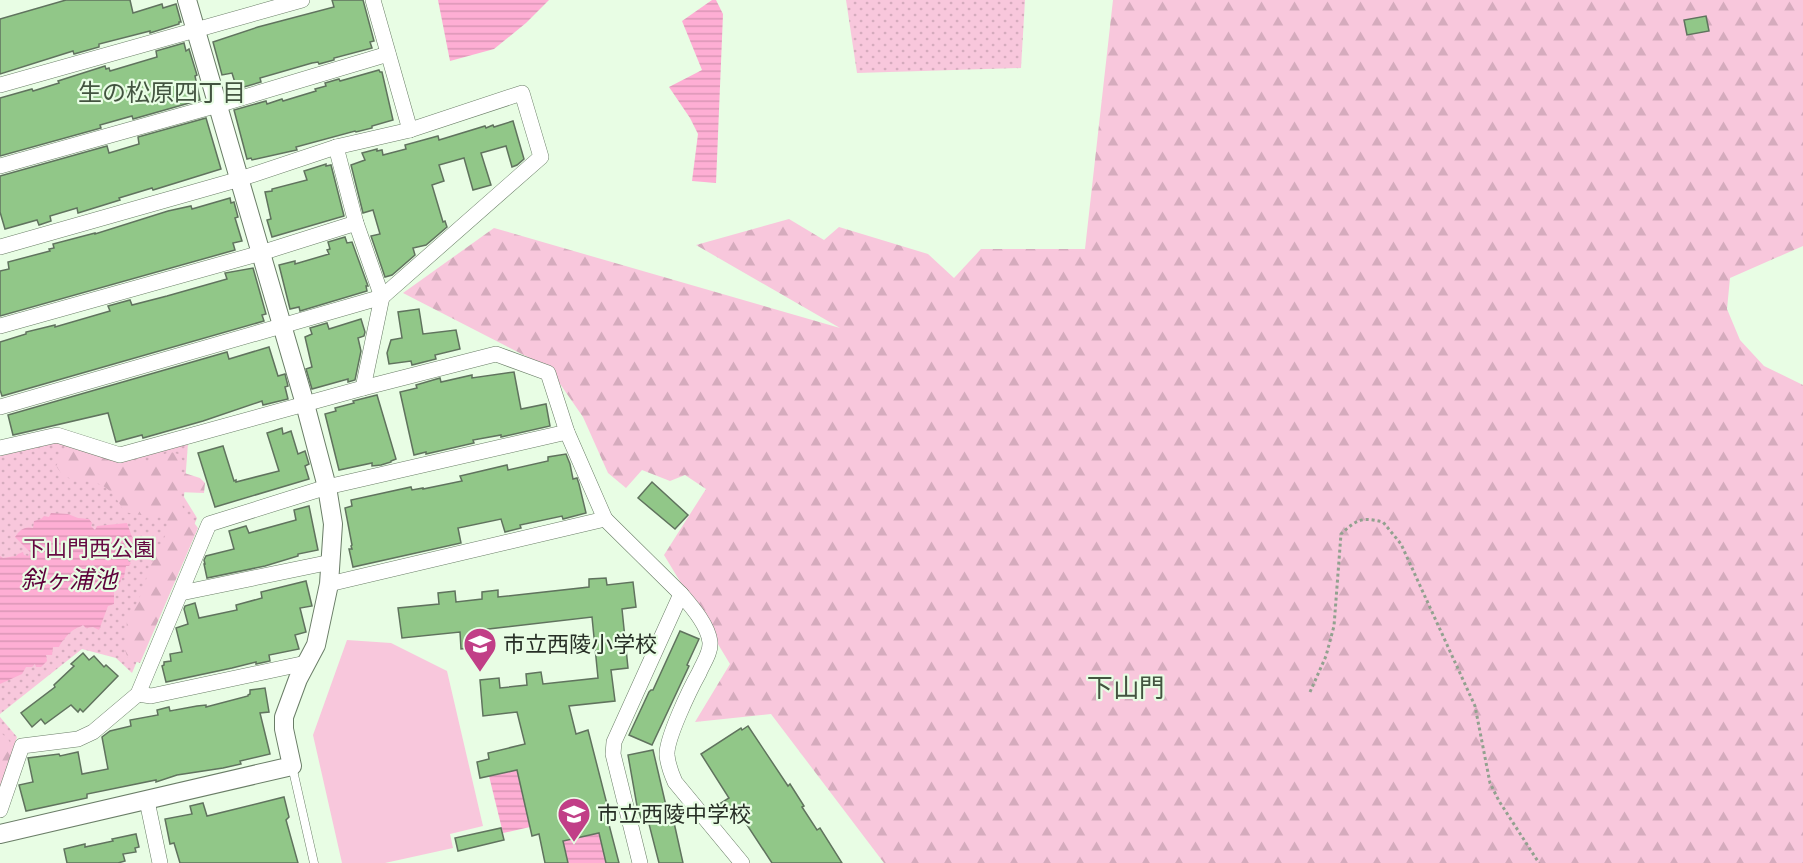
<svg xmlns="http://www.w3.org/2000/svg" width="1803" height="863" viewBox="0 0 1803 863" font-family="Cabin,'Noto Sans JP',sans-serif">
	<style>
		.green { fill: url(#green-dots) }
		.forest { fill: url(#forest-firs) }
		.pitch { fill: #f8c7dc }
		.water { fill: url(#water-rules) }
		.building { fill: #91c788; stroke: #60735e; stroke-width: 1.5 }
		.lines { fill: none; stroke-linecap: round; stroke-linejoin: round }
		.service-casing { stroke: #6a7d67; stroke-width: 9 }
		.minor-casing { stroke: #6a7d67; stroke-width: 16 }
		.tertiary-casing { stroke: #6a7d67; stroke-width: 20 }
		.path { stroke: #92a18f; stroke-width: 3; stroke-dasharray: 3 3; stroke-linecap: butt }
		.service { stroke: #fff; stroke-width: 8 }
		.minor { stroke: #fff; stroke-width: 15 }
		.tertiary { stroke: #fff; stroke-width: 18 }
		.labels { text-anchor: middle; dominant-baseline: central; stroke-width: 4.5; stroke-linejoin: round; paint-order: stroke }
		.park-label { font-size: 22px; fill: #660942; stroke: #e8fde4 }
		.poi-label { font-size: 22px; fill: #272f26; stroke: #e8fde4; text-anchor: start }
		.neighbourhood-label { font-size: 24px; fill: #435440; stroke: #e8fde4 }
		.water-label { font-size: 24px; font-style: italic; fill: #5d003a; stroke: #e8fde4 }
		.quarter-label { font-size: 26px; fill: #435440; stroke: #e8fde4 }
	</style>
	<defs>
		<pattern id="green-dots" width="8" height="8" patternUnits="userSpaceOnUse" patternTransform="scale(1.5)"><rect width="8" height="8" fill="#f8c7dc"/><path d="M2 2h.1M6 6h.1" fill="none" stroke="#d5abbd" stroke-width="1.8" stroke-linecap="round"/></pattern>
		<pattern id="forest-firs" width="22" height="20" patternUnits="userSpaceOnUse" patternTransform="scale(1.5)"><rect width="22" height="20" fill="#f8c7dc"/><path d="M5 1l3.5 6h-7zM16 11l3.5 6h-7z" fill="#d5abbd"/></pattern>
		<pattern id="water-rules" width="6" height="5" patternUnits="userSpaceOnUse" patternTransform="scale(1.5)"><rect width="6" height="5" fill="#feaed4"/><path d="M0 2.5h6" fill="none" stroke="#da96b6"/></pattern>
	</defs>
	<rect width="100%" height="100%" fill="#e8fde4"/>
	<!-- green -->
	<g class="green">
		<polygon points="846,0 1025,0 1021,68 857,73"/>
		<polygon points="55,439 75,446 74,449 119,463 188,443 184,497 197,518 132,673 116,658 82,649 0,714 0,453"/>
		<polygon points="0,717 17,737 0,787"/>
	</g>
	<!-- forest -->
	<g class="forest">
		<polygon points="1113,0 1803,0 1803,246 1730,278 1727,309 1740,340 1764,366 1803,385 1803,863 884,863 771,714 695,722 730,664 664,555 706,489 685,475 670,481 642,470 626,488 608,473 583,417 549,368 403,293 494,228 840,328 696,245 789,219 824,240 839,227 928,254 954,278 981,249 1085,249"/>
		<path d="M 78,447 L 133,464 L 153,461 L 158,456 L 171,452 L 178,454 L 183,461 L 181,472 L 200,478 L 205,483 L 204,493 L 178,492 L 183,508 L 198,528 L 140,663 L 128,659 L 125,650 L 127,620 L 133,611 L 144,588 L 149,568 L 165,536 L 168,523 L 160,515 L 141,515 L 124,512 C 119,501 110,488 99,484 C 80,477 68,485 56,466 L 64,453 Z"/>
		<polygon points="0,732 8,739 15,752 0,797 1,761 0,761"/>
	</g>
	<!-- pitch -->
	<polygon class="pitch" points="347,640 391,643 447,671 483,826 450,834 453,848 385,863 342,863 313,735"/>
	<!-- water -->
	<g class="water">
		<polygon points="438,0 549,0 526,23 494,49 450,61"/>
		<polygon points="712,0 716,0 723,14 716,183 692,181 698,134 690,118 669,87 702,70 682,21"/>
		<path d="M 51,513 L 68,514 L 78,518 L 89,519 L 92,523 L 91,526 L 95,530 L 97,526 L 127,523 L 132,537 L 138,541 L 138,545 L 134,545 L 131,550 L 133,553 L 130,554 L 128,561 L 131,563 L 129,566 L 126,566 L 124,577 L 121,579 L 119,588 L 114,590 L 114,604 L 108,606 L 99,630 L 93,627 L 86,628 L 83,625 C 81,627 78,627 75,629 C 70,631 61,642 59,647 L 53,647 L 52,655 L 46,655 L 47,661 L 41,667 L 36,667 L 35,664 L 32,667 L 26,667 L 22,674 L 0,684 L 0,556 L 3,558 L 16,556 L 18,554 L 23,552 L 24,555 L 29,556 L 30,552 L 15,537 C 20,530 24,526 33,528 L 34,521 L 41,519 L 44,516 L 49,517 Z"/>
		<polygon points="517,770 530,827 503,833 489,776"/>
		<polygon points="599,833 606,863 568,863 563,841"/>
	</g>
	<!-- building -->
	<g class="building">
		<polygon points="66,0 130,0 133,13 162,4 163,8 176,4 181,22 179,22 179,24 150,33 150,31 99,44 99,47 74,54 73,51 0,74 0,19"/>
		<polygon points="332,0 363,0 374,41 370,42 372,48 334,58 334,60 319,64 318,62 312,63 260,78 261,82 237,89 232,73 222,75 213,42 258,27 334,7"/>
		<polygon points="1706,16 1709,31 1687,35 1684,20"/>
		<polygon points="184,43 186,51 189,49 197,75 195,76 200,100 133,119 132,116 100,125 101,128 0,156 0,98 32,89 33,91 59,83 58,81 105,66 106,69 109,68 110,71 157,57 156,51"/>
		<polygon points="379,70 380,72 382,72 393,120 372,126 372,128 356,132 355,131 296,147 297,150 292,151 252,160 251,158 247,159 234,110 266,101 267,104 282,99 283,101 316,91 315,89 326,86 325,83 339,79 340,81"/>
		<polygon points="206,118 221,169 153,190 152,188 119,198 120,200 78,213 77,208 50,216 51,221 39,225 37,220 5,229 0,212 0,176 107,146 109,153 139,144 138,137"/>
		<polygon points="513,121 524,159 517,165 512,167 506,146 481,153 491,185 473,190 464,158 439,165 444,181 432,185 443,222 445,221 447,227 426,245 413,248 415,255 392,275 385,277 371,236 380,234 373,210 363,213 351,165 365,160 362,153 377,149 377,151 382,150 383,155 406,149 405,145 438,136 439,140 485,126 486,128 493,125 494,127"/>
		<polygon points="326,164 326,166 331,165 344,216 272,237 267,220 271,219 265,192 272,191 272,189 307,180 304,171"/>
		<polygon points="230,198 231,203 234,202 238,217 235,218 242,241 233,243 235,250 0,316 0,271 9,269 8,262 50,251 49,249 54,248 53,244 95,233 95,234 168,211 191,206 192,209"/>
		<polygon points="345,237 347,243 352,242 368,286 366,286 367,291 300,311 299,307 290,309 279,265 295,261 295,264 329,254 327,250 330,249 328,242"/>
		<polygon points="253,268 266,314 262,315 264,321 2,396 0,390 0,342 26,334 26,332 55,325 55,327 110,311 108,306 130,300 132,305 167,296 227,279 225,273"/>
		<polygon points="419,309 423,334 456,330 460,349 435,355 436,359 412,365 411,361 389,364 387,353 391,340 402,338 398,312"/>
		<polygon points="361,319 365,332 364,336 358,338 361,351 355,380 348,382 348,379 312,389 306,369 312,367 305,337 312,334 310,328 327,323 329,329"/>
		<polygon points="269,347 278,376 285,374 288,386 285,387 288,399 263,405 262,401 203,421 143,438 142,435 116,442 108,413 13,435 8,415 227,352 229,359"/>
		<polygon points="514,372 521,409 546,404 550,426 501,437 501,435 473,440 474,443 426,454 426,452 414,455 400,392 417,388 416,385 440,378 441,382 472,375 472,378"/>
		<polygon points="377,395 396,459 391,461 391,462 381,465 372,466 372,463 339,470 325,414 336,411 335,408 354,403 353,401"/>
		<polygon points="282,428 283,434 291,431 298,454 305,451 309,464 305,466 309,479 215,507 198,453 223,446 234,481 236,480 236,482 279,471 267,433"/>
		<polygon points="566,454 570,464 573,479 577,478 579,484 586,513 563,519 562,516 520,525 521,528 505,532 501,519 458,528 461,543 353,567 349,549 352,549 351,546 352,545 345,508 352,506 351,500 411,487 412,490 423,488 423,489 462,481 460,476 507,465 508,470 548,461 548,457"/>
		<polygon points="652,482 688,515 675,529 638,498"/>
		<polygon points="309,506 318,550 298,554 298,556 265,566 207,578 204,564 205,564 204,560 206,556 234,549 229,531 246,526 249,533 296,520 294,510"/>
		<polygon points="606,578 607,585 633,582 636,607 622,609 628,668 611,670 615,701 569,706 576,734 588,730 610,816 607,817 619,863 606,863 599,833 563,841 568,863 545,863 539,834 532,836 517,770 480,778 477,762 489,759 488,753 525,744 517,712 483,716 480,680 499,678 500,688 527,685 526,674 541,672 543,684 598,678 592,617 480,630 482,647 461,649 460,632 402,638 398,608 439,604 438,593 455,591 456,602 482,599 482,592 498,590 498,597 589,587 589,579"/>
		<polygon points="306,581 312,606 300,608 306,632 295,635 299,649 269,655 270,661 256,664 256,662 232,668 166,682 162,666 164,665 164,662 171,661 170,654 182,652 176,628 188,624 184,609 185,606 195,603 199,618 237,610 236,605 262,598 261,592"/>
		<polygon points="680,631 699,639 687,665 689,666 652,745 629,735 649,692 651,690 653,690"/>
		<polygon points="83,653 89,660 94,656 104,667 106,665 118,676 83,712 80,709 78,712 71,705 45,724 41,719 32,727 21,713 55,687 54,685 74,666 71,664"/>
		<polygon points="265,688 269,712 260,713 270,754 240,761 241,764 223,768 177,775 156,782 156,780 87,794 87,798 26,811 19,785 33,782 28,758 59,754 60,756 78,752 82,774 108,769 102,737 110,731 131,726 130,720 158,715 157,710 169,707 170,711 197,706 206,705 206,707 248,696 248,695 250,694 250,690"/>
		<polygon points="748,726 788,786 790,784 804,806 802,807 817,830 820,828 842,863 772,863 736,808 719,818 713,808 729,798 701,754 741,728 742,730"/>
		<polygon points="653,750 667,810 671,809 683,863 659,863 648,820 642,821 637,806 628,755"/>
		<polygon points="284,797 289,817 286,820 298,863 180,863 174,843 170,844 165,819 192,814 190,806 203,803 207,816"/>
		<polygon points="501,828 504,840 458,851 455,838"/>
		<polygon points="136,834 139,847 135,848 136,852 123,854 125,861 118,863 67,863 64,849 85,844 85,847 113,841 112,839"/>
	</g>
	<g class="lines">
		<!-- service casing -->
		<g class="service-casing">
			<polyline id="service" points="292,766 314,863"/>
		</g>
		<!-- minor casing -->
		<g class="minor-casing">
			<g id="minor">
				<polyline points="373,0 410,130"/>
				<polyline points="0,85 302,0"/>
				<polyline points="336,147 356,223 382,297 363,388"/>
				<polyline points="0,166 218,105 388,54"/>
				<polyline points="0,247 240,179 336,147 410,130 522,93 541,157 382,297 0,407"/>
				<polyline points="0,326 261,253 356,223"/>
				<polyline points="0,448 57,435 120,455 363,388 496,354 548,373 567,432 605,519"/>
				<polyline points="329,584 605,519 681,594 614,742 613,754 640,863"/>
				<polyline points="181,593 331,562"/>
				<path d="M 681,594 C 692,607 708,625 710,642 C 711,653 703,663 699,673 C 690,689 666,739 667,755 C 668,765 671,773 675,782 L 742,863"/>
				<polyline points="138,694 151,696 306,663"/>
				<polyline points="147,801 160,863"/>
				<polyline points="0,810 22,746 78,739 93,732 138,694 209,524 327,487 567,432"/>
			</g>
		</g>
		<!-- tertiary casing -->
		<g class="tertiary-casing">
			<polyline id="tertiary" points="0,834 292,766 284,729 284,717 298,679 316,645 329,584 333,524 327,487 305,404 187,0"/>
		</g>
		<!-- path -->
		<path class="path" d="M 1310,692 L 1326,656 L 1334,626 L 1341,534 C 1357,519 1362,517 1383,522 L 1401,544 L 1475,706 L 1490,783 L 1499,801 L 1539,863"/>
		<!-- service -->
		<use href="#service" class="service"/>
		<!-- minor -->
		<use href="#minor" class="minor"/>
		<!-- tertiary -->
		<use href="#tertiary" class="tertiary"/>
	</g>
	<!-- icons -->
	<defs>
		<g id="school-pin" transform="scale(1.725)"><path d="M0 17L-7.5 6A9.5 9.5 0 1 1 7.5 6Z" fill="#c13f87" stroke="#e8fde4"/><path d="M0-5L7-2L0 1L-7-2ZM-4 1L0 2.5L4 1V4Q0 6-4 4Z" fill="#fff"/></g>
	</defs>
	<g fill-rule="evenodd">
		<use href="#school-pin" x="480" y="644"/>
		<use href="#school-pin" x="574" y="814"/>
	</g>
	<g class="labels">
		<!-- park labels -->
		<g class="park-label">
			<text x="89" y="548">下山門西公園</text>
		</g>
		<!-- poi labels -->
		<g class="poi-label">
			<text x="503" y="644">市立西陵小学校</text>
			<text x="597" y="814">市立西陵中学校</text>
		</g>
		<!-- neighbourhood labels -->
		<g class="neighbourhood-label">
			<text x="162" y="92">生の松原四丁目</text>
		</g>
		<!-- water labels -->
		<g class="water-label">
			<text x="69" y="579">斜ヶ浦池</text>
		</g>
		<!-- quarter labels -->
		<g class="quarter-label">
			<text x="1126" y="688">下山門</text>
		</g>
	</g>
</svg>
